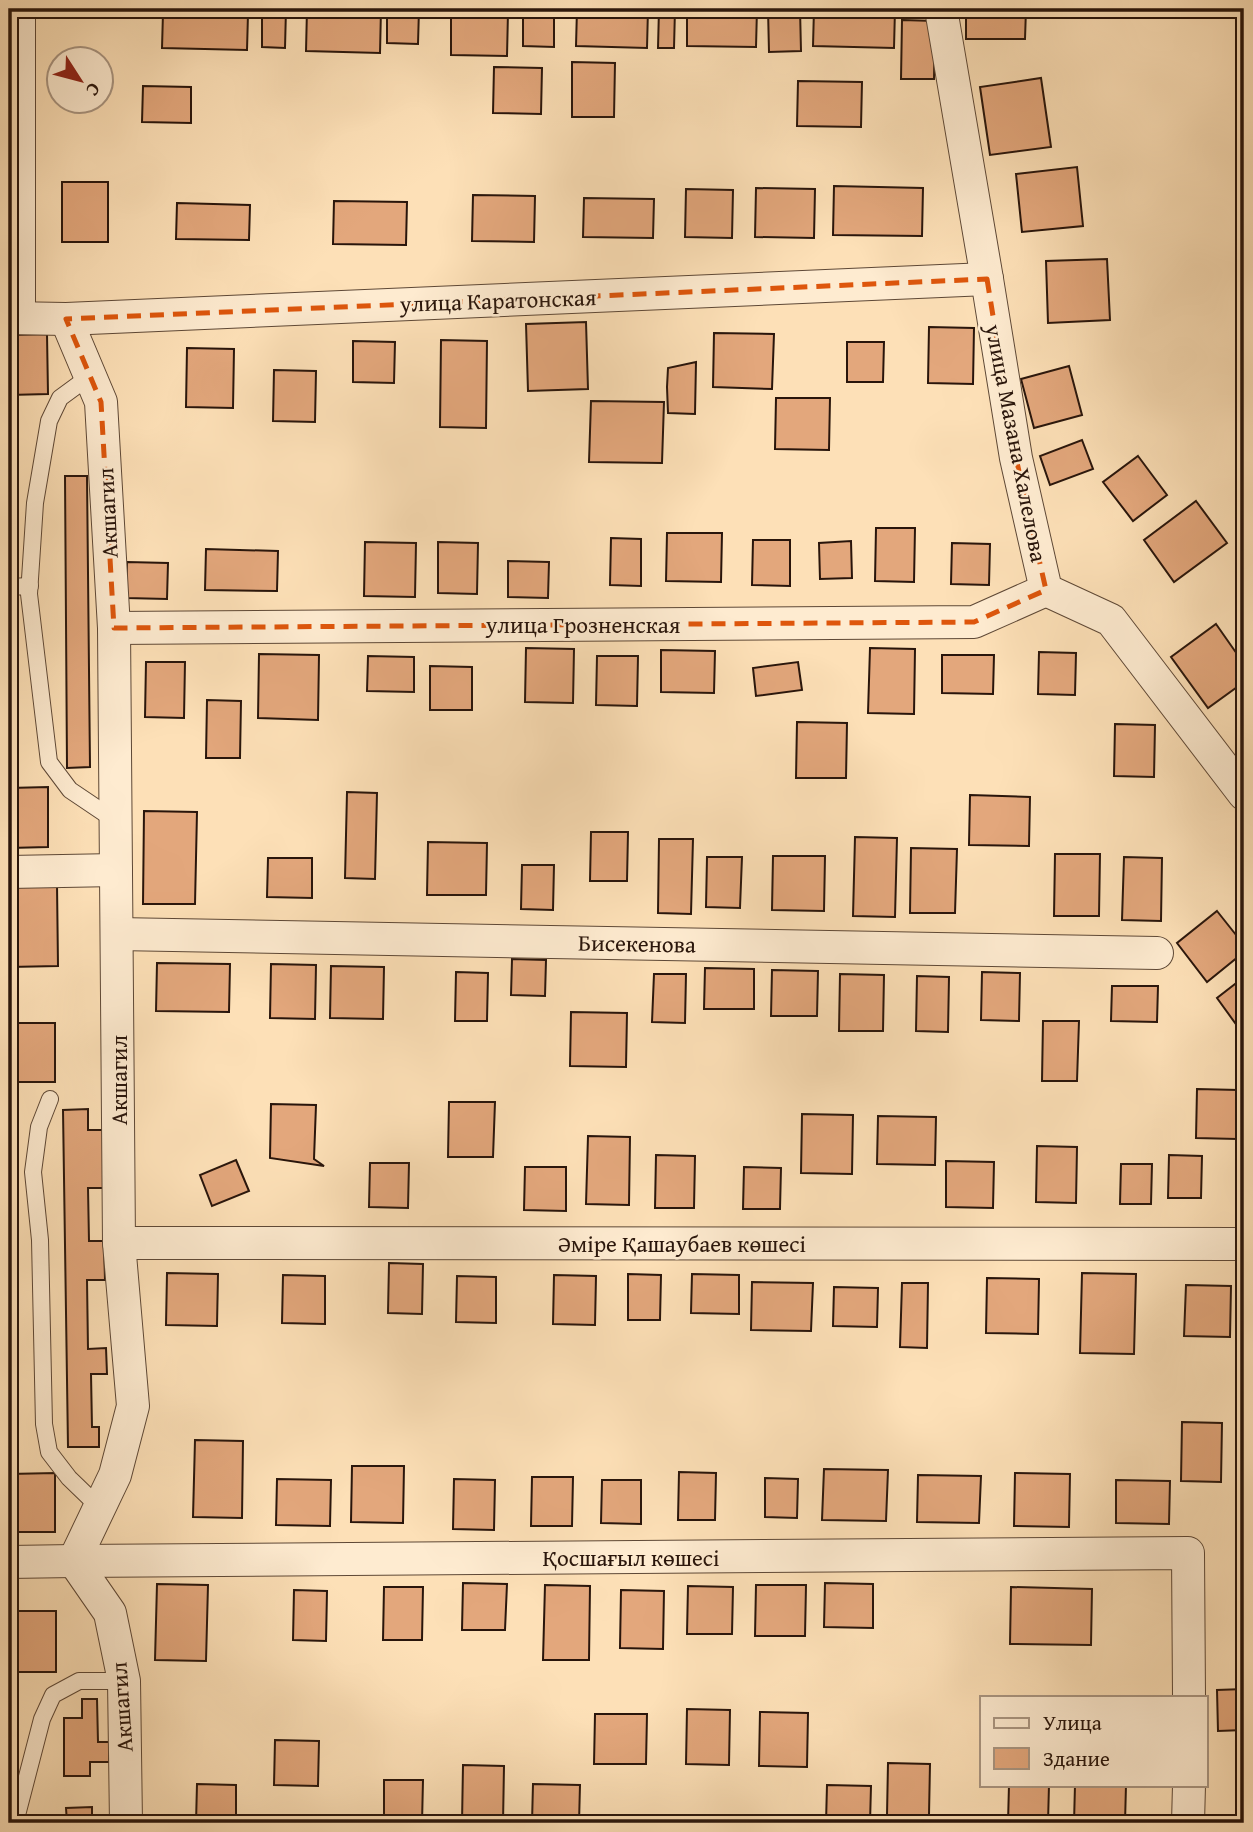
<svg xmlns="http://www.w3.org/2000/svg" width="1253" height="1832" viewBox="0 0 1253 1832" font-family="'Gentium Book Plus',serif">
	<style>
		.building { fill: #e3a77c; stroke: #29150b; stroke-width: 2 }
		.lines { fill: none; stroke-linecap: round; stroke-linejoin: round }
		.service-casing { stroke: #5e4836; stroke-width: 18 }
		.minor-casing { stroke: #5e4836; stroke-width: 34 }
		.service { stroke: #feebd0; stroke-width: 16 }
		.minor { stroke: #feebd0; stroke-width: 32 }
		.marked { fill: none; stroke: #de560c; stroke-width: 5; stroke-dasharray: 14 9; stroke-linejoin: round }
		.labels { text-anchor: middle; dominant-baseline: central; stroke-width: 5; stroke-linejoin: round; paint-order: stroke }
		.street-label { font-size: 23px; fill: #29150b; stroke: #feebd0 }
	</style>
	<rect width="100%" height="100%" fill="#fde0b7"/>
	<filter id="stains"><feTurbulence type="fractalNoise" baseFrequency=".00286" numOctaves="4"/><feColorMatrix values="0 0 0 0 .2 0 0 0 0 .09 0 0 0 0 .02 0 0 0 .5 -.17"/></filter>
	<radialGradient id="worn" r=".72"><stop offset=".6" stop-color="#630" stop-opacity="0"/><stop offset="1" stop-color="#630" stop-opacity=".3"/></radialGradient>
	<!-- building -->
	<g class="building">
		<polygon points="262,9 286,9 285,48 262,47"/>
		<polygon points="307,9 381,9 380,53 306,51"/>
		<polygon points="387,9 419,9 418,44 387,43"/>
		<polygon points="523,9 554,9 554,47 523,46"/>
		<polygon points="577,9 648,9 647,48 576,46"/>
		<polygon points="659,9 675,9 674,48 658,48"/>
		<polygon points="687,9 757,9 756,47 687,46"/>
		<polygon points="768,9 800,9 801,51 769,52"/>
		<polygon points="814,9 895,9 894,48 813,46"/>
		<polygon points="966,9 1026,9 1025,39 966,39"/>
		<polygon points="451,11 508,12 507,56 451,55"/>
		<polygon points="163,13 248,14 247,50 162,48"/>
		<polygon points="902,20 935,21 934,79 901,79"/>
		<polygon points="572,62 615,63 614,117 572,117"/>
		<polygon points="494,67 542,68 541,114 493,113"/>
		<polygon points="1041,78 1051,147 990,155 980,87"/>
		<polygon points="798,81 862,82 861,127 797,126"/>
		<polygon points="143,86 191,87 191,123 142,122"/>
		<polygon points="1077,167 1083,226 1022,232 1016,174"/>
		<rect x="62" y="182" width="46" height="60"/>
		<polygon points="834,186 923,188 922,236 833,235"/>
		<polygon points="756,188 815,189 814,238 755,237"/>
		<polygon points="686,189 733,190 732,238 685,237"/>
		<polygon points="473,195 535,196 534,242 472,241"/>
		<polygon points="584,198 654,199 653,238 583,237"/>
		<polygon points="334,201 407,202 406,245 333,244"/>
		<polygon points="177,203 250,205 249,240 176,239"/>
		<polygon points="1107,259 1110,320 1048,323 1046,261"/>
		<polygon points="586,322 588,389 528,391 526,324"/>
		<polygon points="929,327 974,328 973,384 928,383"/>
		<polygon points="714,333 774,334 772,389 713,387"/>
		<polygon points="47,334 48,394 9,395 9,335"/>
		<polygon points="441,340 487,341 486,428 440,427"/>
		<polygon points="353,341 395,342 394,383 353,382"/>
		<polygon points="847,342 884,342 883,382 847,382"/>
		<polygon points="187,348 234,349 233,408 186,407"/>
		<polygon points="696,362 695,414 668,413 667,387 668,368"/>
		<polygon points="1069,366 1082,415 1034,428 1021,379"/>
		<polygon points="274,370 316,371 315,422 273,421"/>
		<polygon points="776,398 830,398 829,450 775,449"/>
		<polygon points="591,401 664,402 662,463 589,462"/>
		<polygon points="1082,440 1093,469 1050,485 1040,456"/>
		<polygon points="1138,456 1167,495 1133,521 1103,482"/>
		<polygon points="65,476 87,476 90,767 67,768"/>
		<polygon points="1196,501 1227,543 1174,582 1144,540"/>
		<polygon points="876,528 915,528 914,582 875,581"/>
		<polygon points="667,533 722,533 721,582 666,581"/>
		<polygon points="611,538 641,539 641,586 610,585"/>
		<polygon points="753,540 790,540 790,586 752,585"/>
		<polygon points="851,541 852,578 820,579 819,543"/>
		<polygon points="365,542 416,543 415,597 364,596"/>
		<polygon points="438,542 478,543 477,594 438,593"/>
		<polygon points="952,543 990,544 989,585 951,584"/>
		<polygon points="206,549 278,551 277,591 205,590"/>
		<polygon points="508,561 549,562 548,598 508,597"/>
		<polygon points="127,562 168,563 167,599 126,598"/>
		<polygon points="1216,624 1244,664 1244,682 1208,708 1171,657"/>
		<polygon points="526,648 574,649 573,703 525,702"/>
		<polygon points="870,648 915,649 914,714 868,713"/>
		<polygon points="661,650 715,651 714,693 661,692"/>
		<polygon points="1039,652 1076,653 1075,695 1038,694"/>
		<polygon points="259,654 319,655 318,720 258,718"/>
		<polygon points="942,655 994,655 993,694 942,693"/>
		<polygon points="368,656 414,657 414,692 367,691"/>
		<polygon points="597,656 638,656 637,706 596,705"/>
		<polygon points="146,662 185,662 184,718 145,717"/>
		<polygon points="798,662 802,690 756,696 753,668"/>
		<polygon points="430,666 472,667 472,710 430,710"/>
		<polygon points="207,700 241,701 240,758 206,758"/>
		<polygon points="797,722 847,723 846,778 796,778"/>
		<polygon points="1115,724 1155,725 1154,777 1114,776"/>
		<polygon points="48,787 48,847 9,848 9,788"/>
		<polygon points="347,792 377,793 375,879 345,878"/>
		<polygon points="970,795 1030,797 1029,846 969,845"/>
		<polygon points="144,811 197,812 195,904 143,904"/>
		<polygon points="591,832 628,832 627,881 590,881"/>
		<polygon points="855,837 897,838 895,917 853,916"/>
		<polygon points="659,839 693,839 691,914 658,913"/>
		<polygon points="428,842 487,843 486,895 427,895"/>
		<polygon points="911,848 957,849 955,913 910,913"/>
		<polygon points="1055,854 1100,854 1099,916 1054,916"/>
		<polygon points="773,856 825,856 824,911 772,910"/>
		<polygon points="707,857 742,857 740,908 706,907"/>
		<polygon points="1124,857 1162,858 1161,921 1122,920"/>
		<polygon points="268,858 312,858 312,898 267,897"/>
		<polygon points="522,865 554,865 553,910 521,909"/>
		<polygon points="57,884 58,966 9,967 9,885"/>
		<polygon points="1217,911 1244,945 1244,952 1207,982 1177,943"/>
		<polygon points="512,959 546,960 545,996 511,995"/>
		<polygon points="157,963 230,964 229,1012 156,1011"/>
		<polygon points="271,964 316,965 315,1019 270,1018"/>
		<polygon points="331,966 384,967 383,1019 330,1018"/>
		<polygon points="705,968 754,969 754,1009 704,1009"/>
		<polygon points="772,970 818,971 817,1016 771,1016"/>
		<polygon points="456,972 488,973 487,1021 455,1021"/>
		<polygon points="982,972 1020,973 1019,1021 981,1020"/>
		<polygon points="654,974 686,974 685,1023 652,1022"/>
		<polygon points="840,974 884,975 883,1031 839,1031"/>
		<polygon points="917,976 949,977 948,1032 916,1031"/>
		<polygon points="1244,977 1244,1022 1238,1027 1217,998"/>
		<polygon points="1112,986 1158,986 1157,1022 1111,1021"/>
		<polygon points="571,1012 627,1013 626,1067 570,1066"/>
		<polygon points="1043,1021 1079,1021 1077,1081 1042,1081"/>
		<rect x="9" y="1023" width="46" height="59"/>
		<polygon points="1197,1089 1238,1090 1237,1139 1196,1138"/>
		<polygon points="449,1102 495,1102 493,1157 448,1157"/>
		<polygon points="271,1104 316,1105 314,1159 324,1166 270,1158"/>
		<polygon points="88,1109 88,1130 103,1130 104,1188 88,1188 89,1241 104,1241 105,1280 87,1280 88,1349 106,1348 107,1374 91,1374 92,1427 99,1427 99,1447 68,1447 63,1110"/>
		<polygon points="802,1114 853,1115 852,1174 801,1173"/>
		<polygon points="878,1116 936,1117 935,1165 877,1164"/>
		<polygon points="588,1136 630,1137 629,1205 586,1204"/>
		<polygon points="1037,1146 1077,1147 1076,1203 1036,1202"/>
		<polygon points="656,1155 695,1156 694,1208 655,1208"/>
		<polygon points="1169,1155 1202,1156 1201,1198 1168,1198"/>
		<polygon points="236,1160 249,1191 212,1206 200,1175"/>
		<polygon points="946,1161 994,1162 993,1208 946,1207"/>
		<polygon points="370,1163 409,1163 408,1208 369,1207"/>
		<polygon points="1121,1164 1152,1164 1151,1204 1120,1204"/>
		<polygon points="525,1167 566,1167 566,1211 524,1210"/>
		<polygon points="744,1167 781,1168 780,1209 743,1209"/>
		<polygon points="389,1263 423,1264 422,1314 388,1313"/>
		<polygon points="167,1273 218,1274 217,1326 166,1325"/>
		<polygon points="1082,1273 1136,1274 1134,1354 1080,1353"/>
		<polygon points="628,1274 661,1275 660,1320 628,1320"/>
		<polygon points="692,1274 739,1275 739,1314 691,1313"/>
		<polygon points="283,1275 325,1276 325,1324 282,1323"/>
		<polygon points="554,1275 596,1276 595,1325 553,1324"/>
		<polygon points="457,1276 496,1277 496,1323 456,1322"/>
		<polygon points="987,1278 1039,1279 1038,1334 986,1333"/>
		<polygon points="752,1282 813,1283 811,1331 751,1330"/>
		<polygon points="902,1283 928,1283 927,1348 900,1347"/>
		<polygon points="1186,1285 1231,1286 1230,1337 1184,1336"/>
		<polygon points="834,1287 878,1288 877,1327 833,1326"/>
		<polygon points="1240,1352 1244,1352 1244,1403 1239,1402"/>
		<polygon points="1182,1422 1222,1423 1221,1482 1181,1481"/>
		<polygon points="195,1440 243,1441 242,1518 193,1517"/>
		<polygon points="352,1466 404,1466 403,1523 351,1522"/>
		<polygon points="824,1469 888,1470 886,1521 822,1520"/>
		<polygon points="679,1472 716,1473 715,1520 678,1520"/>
		<polygon points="55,1473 55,1532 9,1532 9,1474"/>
		<polygon points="1015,1473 1070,1474 1069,1527 1014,1526"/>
		<polygon points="918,1475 981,1476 979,1523 917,1522"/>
		<polygon points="532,1477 573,1477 572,1526 531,1526"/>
		<polygon points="765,1478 798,1479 797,1518 765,1517"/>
		<polygon points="277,1479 331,1480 330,1526 276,1525"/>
		<polygon points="454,1479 495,1480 494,1530 453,1529"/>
		<polygon points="602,1480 641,1480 641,1524 601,1523"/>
		<polygon points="1116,1480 1170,1481 1169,1524 1116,1523"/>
		<polygon points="463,1583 507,1584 505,1630 462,1630"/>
		<polygon points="825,1583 873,1584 873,1628 824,1627"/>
		<polygon points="157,1584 208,1585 206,1661 155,1660"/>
		<polygon points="545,1585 590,1586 589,1660 543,1660"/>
		<polygon points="756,1585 806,1585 805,1636 755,1636"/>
		<polygon points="688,1586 733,1587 732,1634 687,1634"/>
		<polygon points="384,1587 423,1587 422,1640 383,1640"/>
		<polygon points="1011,1587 1092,1589 1091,1645 1010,1644"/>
		<polygon points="294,1590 327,1591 326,1641 293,1640"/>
		<polygon points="621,1590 664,1591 663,1649 620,1648"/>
		<rect x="9" y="1611" width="47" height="61"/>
		<polygon points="1239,1638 1244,1638 1244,1677 1240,1677"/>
		<polygon points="1244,1689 1244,1730 1218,1731 1217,1690"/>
		<polygon points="82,1699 97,1699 98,1742 109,1742 109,1762 90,1762 90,1776 64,1776 64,1718 82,1718"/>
		<polygon points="687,1709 730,1710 729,1765 686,1764"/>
		<polygon points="760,1712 808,1713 807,1767 759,1766"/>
		<polygon points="595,1714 647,1714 646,1764 594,1764"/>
		<polygon points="275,1740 319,1741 318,1786 274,1785"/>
		<polygon points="888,1763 930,1764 929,1815 887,1815"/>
		<polygon points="463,1765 504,1766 503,1823 462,1823"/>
		<polygon points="384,1780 423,1780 422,1823 384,1823"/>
		<polygon points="197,1784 236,1785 236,1823 196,1823"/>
		<polygon points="533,1784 580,1785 579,1823 532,1823"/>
		<polygon points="827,1785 871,1786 870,1823 826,1823"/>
		<polygon points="1009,1785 1049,1785 1048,1823 1008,1823"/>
		<polygon points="1075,1785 1126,1785 1125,1823 1074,1823"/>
		<polygon points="92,1807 92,1823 67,1823 66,1808"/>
	</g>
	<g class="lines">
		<!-- service casing -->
		<g class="service-casing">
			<g id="service">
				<polyline points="27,9 27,318"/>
				<polyline points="90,376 60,398 49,421 35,503 29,594 49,762 70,790 116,821"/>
				<polyline points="9,587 30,586"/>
				<polyline points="50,1099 39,1127 33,1172 40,1240 44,1424 49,1452 69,1478 100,1508"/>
				<polyline points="18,1823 16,1819 42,1719 53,1695 79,1681 124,1681"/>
			</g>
		</g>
		<!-- minor casing -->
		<g class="minor-casing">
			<g id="minor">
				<polyline points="941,9 987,279 1016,458 1046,590 1111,620 1244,794"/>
				<polyline points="9,318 66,319 987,279"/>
				<polyline points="66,319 101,402 114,628 119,1243 133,1406 115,1475 74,1561 110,1613 124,1681 126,1823"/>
				<polyline points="114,628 974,622 1046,590"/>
				<polyline points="9,872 116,870"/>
				<polyline points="117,934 1157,953"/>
				<polyline points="119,1243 1244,1244"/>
				<polyline points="9,1562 74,1561 1188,1553 1189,1697"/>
				<polyline points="1188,1823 1189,1785"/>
			</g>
		</g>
		<!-- service -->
		<use href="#service" class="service"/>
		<!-- minor -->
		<use href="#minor" class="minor"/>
	</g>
	<!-- marked area -->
	<path class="marked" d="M 987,279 L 1016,458 L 1046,590 L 974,622 L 114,628 L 101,402 L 66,319 Z"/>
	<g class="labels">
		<!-- street labels -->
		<g class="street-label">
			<text transform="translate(498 300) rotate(-2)">улица Каратонская</text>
			<text transform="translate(1017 443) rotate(79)">улица Мазана Халелова</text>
			<text transform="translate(107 513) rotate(-93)">Акшагил</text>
			<text x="583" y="624">улица Грозненская</text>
			<text transform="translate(637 943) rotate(1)">Бисекенова</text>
			<text transform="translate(118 1080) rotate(-90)">Акшагил</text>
			<text x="682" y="1243">Әміре Қашаубаев көшесі</text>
			<text x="631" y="1557">Қосшағыл көшесі</text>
			<text transform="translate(121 1707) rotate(-94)">Акшагил</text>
		</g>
	</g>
	<!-- margin -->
	<rect width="1253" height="1832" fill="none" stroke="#fde0b7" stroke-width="35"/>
	<rect x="10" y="10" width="1232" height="1811" fill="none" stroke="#29150b" stroke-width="3.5"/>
	<rect x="18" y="18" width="1218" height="1797" fill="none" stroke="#29150b" stroke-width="2"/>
	<!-- legend -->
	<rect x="980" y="1696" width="228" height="91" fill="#feebd0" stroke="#a99581" stroke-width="2"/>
	<rect x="994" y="1718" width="35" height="10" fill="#feebd0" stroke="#a99581" stroke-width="2"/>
	<text x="1043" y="1730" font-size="21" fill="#29150b">Улица</text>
	<rect x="994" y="1748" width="35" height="21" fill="#e3a77c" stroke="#a99581" stroke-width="2"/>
	<text x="1043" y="1766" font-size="21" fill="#29150b">Здание</text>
	<!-- north arrow -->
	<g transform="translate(80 80) rotate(126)"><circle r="33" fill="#feebd0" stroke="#a99581" stroke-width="2"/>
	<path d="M0-5L12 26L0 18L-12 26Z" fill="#8f2418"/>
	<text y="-10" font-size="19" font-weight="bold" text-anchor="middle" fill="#29150b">С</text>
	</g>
	<rect width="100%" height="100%" filter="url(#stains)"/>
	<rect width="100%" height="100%" fill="url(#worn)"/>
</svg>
